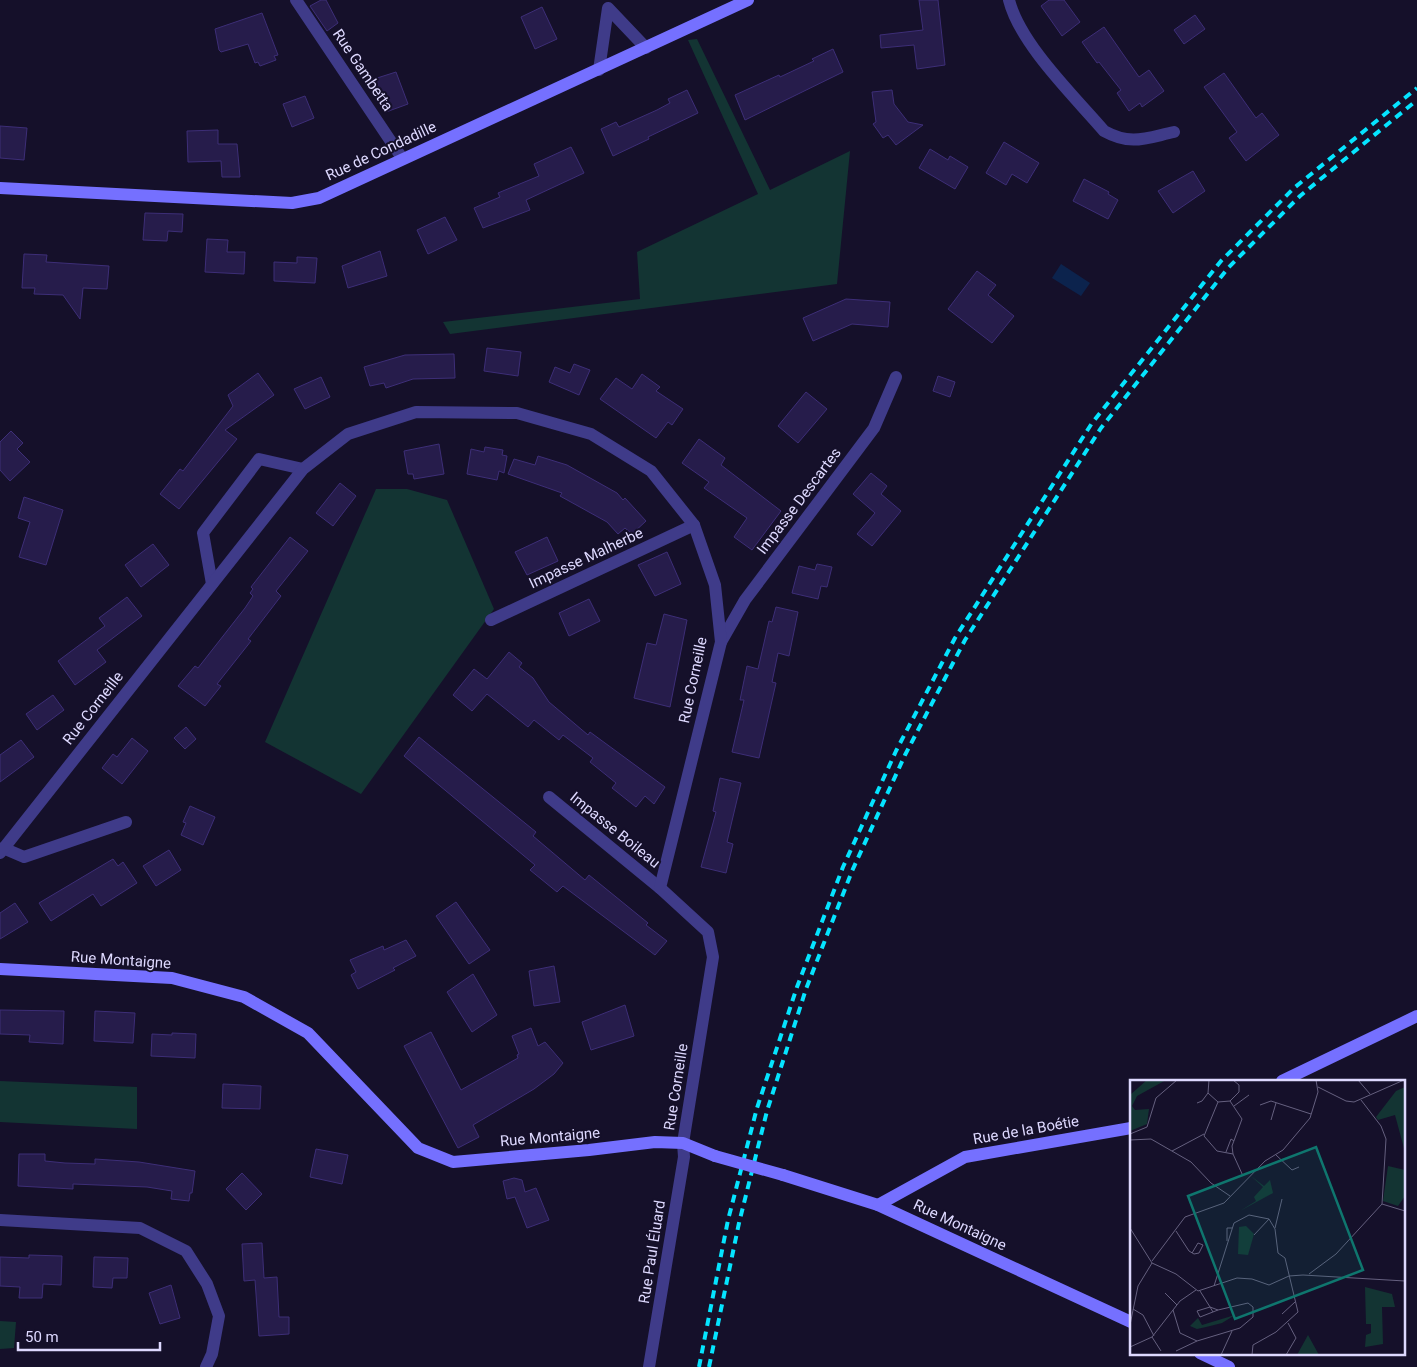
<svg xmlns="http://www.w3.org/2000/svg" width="1417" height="1367" viewBox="0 0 1417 1367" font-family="Roboto,sans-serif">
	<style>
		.green { fill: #133433 }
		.water { fill: #0c234d }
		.building { fill: #261c4b; stroke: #3d2e77 }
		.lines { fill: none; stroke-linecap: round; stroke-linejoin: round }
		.street { stroke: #3f3b89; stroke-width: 12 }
		.secondary { stroke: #7570ff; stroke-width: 12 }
		.rail { stroke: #05e4ff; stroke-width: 4; stroke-dasharray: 8 6; stroke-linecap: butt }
		.secondary-bridge { stroke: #7570ff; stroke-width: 12 }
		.labels { text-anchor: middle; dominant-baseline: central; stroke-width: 4; stroke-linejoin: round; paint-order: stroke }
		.street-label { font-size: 15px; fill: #ded9ff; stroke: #15102a }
		.inset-road { fill: none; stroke: #65607f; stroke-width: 1 }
		.view { fill: #0f766e; fill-opacity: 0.15; stroke: #0f766e; stroke-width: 2.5 }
		.inset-edge { fill: none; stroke: #ded9ff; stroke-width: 2.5 }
	</style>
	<rect width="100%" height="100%" fill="#15102a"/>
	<!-- green -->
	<g class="green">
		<polygon points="697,39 770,190 850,151 837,284 450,334 443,322 640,299 637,252 758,194 688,40"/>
		<polygon points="376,489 407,489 447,500 494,609 361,794 265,742"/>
		<polygon points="0,1081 137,1087 137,1129 0,1122"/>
		<polygon points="0,1321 16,1322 14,1348 0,1349"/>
	</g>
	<!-- water -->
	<polygon class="water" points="1061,264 1090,283 1081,296 1052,278"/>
	<!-- building -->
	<g class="building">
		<polygon points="321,0 326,0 338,23 327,31 310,6"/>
		<polygon points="919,0 938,0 945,65 917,69 914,45 881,48 880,35 923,30"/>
		<polygon points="1049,0 1064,0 1080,22 1062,36 1041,6"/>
		<polygon points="542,7 557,39 535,49 521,17"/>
		<polygon points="262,13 278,55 274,56 276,60 260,66 258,62 255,63 248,44 221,52 219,50 215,29"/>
		<polygon points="1195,15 1205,29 1184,44 1174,30"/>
		<polygon points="1104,27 1139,77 1149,70 1164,91 1142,107 1140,103 1129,111 1117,93 1121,90 1099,62 1097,63 1082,42"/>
		<polygon points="833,49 843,72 745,120 735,95 779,75 780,77 814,61 812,59"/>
		<polygon points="396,72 408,104 386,112 374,79"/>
		<polygon points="1224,73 1256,118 1262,113 1279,135 1246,161 1229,138 1237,132 1204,87"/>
		<polygon points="687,90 698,113 648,137 649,139 613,156 601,129 616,122 619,127 657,110 670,103 668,99"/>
		<polygon points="892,90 894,104 908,122 923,125 896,145 888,135 883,138 873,124 876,122 872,92"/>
		<polygon points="305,96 314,118 292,127 283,104"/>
		<polygon points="0,126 27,128 24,160 0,158"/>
		<polygon points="218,130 218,144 237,144 240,177 222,177 221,161 188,162 187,131"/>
		<polygon points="1004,142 1039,163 1027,183 1012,174 1006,185 986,173"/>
		<polygon points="571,147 584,173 526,200 530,210 483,228 474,208 500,197 498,193 539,176 534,164"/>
		<polygon points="930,149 948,160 950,156 968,167 955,189 919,168"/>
		<polygon points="1193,171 1205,191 1173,213 1158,191"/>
		<polygon points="1084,179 1109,192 1108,194 1118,200 1108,219 1073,201"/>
		<polygon points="145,213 183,214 182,232 168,231 167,241 143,240"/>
		<polygon points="445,217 457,240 428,254 417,230"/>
		<polygon points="207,239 228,240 227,252 245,252 244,274 205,272"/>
		<polygon points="380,251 387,276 348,288 342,266"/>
		<polygon points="24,254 47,255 46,262 109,266 107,289 83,288 80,319 63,295 34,294 35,288 22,288"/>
		<polygon points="297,257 317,258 315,283 274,281 274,262 297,263"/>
		<polygon points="977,271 996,285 988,295 1014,316 992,343 948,309"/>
		<polygon points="846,299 890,302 888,327 852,324 813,341 803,318"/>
		<polygon points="487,348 521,352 518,376 484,371"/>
		<polygon points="454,354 455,378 413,379 386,388 384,383 370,386 364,367 405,355"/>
		<polygon points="574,364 590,370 579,395 549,382 555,367 570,373"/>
		<polygon points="258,373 274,395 225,430 237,439 179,509 160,494 180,469 183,471 233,406 228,395"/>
		<polygon points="642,374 660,387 656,391 683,409 672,425 668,422 656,438 600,399 616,378 632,389"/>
		<polygon points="938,376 955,382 950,397 933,391"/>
		<polygon points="321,377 330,397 305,409 294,389"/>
		<polygon points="806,392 827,409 798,443 778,426"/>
		<polygon points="11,431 23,443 17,449 30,462 10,481 0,470 0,442"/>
		<polygon points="699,439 725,458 721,465 781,511 752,550 734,537 747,518 704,488 709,482 682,463"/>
		<polygon points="439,444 444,474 414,479 413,474 408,474 404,451"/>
		<polygon points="485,447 503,450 502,455 507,456 504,473 499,471 497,480 467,474 471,449 484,452"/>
		<polygon points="538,456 567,465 617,493 623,500 625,498 646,521 632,534 625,528 618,534 607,522 560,496 562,493 508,474 514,459 535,465"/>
		<polygon points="871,473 887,486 881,494 901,511 872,546 857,534 875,513 853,494"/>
		<polygon points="340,483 356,496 333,526 316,513"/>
		<polygon points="24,497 63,510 46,565 19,557 30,522 18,518"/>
		<polygon points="290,537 308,551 276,591 281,596 248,639 251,641 217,684 221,686 205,706 178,686 195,666 198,668 245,608 253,596 250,593 253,589 251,587"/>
		<polygon points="547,537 558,561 527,575 515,552"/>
		<polygon points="153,544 169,565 141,587 125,565"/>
		<polygon points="667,552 681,584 655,596 638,565"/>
		<polygon points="817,564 832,567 827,587 821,586 818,599 792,593 799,566 815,570"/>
		<polygon points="127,597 142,616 97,650 106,662 75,685 58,661 105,626 99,618"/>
		<polygon points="589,599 600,621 569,636 559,613"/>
		<polygon points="776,607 798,612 789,656 778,653 772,682 776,683 759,758 732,752 744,700 740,700 747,666 758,669 769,621 772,622"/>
		<polygon points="664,614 687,620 670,707 634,698 647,643 656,645"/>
		<polygon points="509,652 522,663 519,667 533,678 549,702 588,735 590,732 665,787 654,804 645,796 636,807 612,788 616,783 590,762 593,758 563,735 559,740 534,720 528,727 487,694 472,711 453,695 474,669 487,679"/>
		<polygon points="53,695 64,710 37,730 26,714"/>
		<polygon points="186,727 196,739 185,749 174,738"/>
		<polygon points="419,737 536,832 533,836 585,880 589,875 648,923 646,925 667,941 655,955 563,886 557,892 530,870 535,865 404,756"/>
		<polygon points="132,738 148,751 122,784 102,768 113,754 117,757"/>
		<polygon points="21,740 34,757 0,782 0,755"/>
		<polygon points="720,778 741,783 727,842 733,844 726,873 701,867 716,812 713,811"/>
		<polygon points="190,806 215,817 203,845 181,835 186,823 183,822"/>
		<polygon points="169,850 181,870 156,886 143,866"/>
		<polygon points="113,859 118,866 123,862 137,883 101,906 93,894 51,921 39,903"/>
		<polygon points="456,902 490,950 469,964 436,916"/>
		<polygon points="15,903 28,922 0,939 0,913"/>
		<polygon points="406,940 416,956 393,968 395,970 358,989 351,975 356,972 350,960 383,946 384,950"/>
		<polygon points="554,966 560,1002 534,1006 529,971"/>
		<polygon points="473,974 497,1015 472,1032 447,992"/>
		<polygon points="625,1005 634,1036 591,1050 582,1022"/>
		<polygon points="0,1010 64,1011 63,1044 29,1042 30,1035 0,1034"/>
		<polygon points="95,1011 135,1013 133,1043 94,1041"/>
		<polygon points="531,1028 538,1046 545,1042 563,1063 554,1074 534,1089 473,1125 479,1137 458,1148 404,1046 431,1032 461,1090 518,1058 517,1055 519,1054 512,1036"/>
		<polygon points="172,1033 196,1034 195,1058 151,1056 152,1034 172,1035"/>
		<polygon points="223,1084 261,1086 260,1109 222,1108"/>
		<polygon points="316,1149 348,1155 342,1184 310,1177"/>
		<polygon points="19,1154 45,1154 45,1161 65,1163 95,1164 95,1159 139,1162 195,1171 192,1193 190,1193 189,1201 171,1199 172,1191 147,1187 73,1184 73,1189 18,1186"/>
		<polygon points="242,1173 262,1194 246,1210 226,1189"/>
		<polygon points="514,1178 522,1180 525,1192 536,1188 549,1220 527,1228 515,1197 507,1199 503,1181"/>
		<polygon points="262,1243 264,1278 277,1277 279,1317 289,1317 289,1334 259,1336 255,1280 244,1281 242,1244"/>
		<polygon points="29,1255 62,1256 61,1285 43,1284 42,1298 19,1298 20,1287 0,1286 0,1257 29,1258"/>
		<polygon points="94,1257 128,1258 127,1278 113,1278 112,1288 93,1287"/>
		<polygon points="171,1285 180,1318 160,1324 149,1293"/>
	</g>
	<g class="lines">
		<!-- street -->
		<g class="street">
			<polyline points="296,0 402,158"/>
			<path d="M 1009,0 C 1020,44 1074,96 1104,131 C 1131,146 1146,138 1174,132"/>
			<polyline points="599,70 608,8 646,48"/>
			<polyline points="212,584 203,533 259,459 303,469"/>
			<polyline points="491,620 694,525"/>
			<polyline points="721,642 745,600 874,428 896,377"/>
			<polyline points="549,797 660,888"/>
			<polyline points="3,848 24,857 126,822"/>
			<polyline points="0,853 303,469 348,434 416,412 517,413 591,434 651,471 694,525 715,585 721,642 660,888 708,932 713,957 683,1143 684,1157 649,1367"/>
			<polyline points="0,1220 140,1228 186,1251 207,1284 219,1316 212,1354 206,1367"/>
		</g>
		<!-- secondary -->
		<g class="secondary">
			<polyline points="0,188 292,203 319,198 748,0"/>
			<polyline points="0,969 172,978 244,997 308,1033 418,1148 453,1162 589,1150 655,1142 683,1143 715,1156"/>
			<polyline points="1282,1081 1417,1016"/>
			<polyline points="783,1175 878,1205 1131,1322"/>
			<polyline points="878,1205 965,1157 1131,1128"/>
			<polyline points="1200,1353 1229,1367"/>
		</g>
		<!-- rail -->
		<g class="rail">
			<polyline points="699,1367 728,1220 757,1108 797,987 843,867 896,751 955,638 1092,423 1221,261 1294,188 1417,88"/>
			<polyline points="709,1367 739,1223 767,1111 806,989 852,871 905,755 965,640 1101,428 1228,268 1300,196 1417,100"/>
		</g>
		<!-- secondary-bridge -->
		<polyline class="secondary-bridge" points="715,1156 783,1175"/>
	</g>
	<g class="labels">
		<!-- street labels -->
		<g class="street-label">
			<text transform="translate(363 70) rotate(56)">Rue Gambetta</text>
			<text transform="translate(381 151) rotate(-25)">Rue de Condadille</text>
			<text transform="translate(799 501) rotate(-53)">Impasse Descartes</text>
			<text transform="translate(586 558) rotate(-25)">Impasse Malherbe</text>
			<text transform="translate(693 680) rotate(-78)">Rue Corneille</text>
			<text transform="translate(93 708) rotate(-52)">Rue Corneille</text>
			<text transform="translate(615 830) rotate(39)">Impasse Boileau</text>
			<text transform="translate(121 960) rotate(4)">Rue Montaigne</text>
			<text transform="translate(676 1087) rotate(-81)">Rue Corneille</text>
			<text transform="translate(1026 1130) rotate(-10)">Rue de la Boétie</text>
			<text transform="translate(550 1137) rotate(-5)">Rue Montaigne</text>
			<text transform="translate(960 1225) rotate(25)">Rue Montaigne</text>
			<text transform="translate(652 1252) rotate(-81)">Rue Paul Éluard</text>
		</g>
	</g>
	<!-- overview -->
	<g transform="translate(1130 1080)">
		<rect width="275" height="275" fill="#15102a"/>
		<path d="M 17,0 L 36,0 L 7,16 L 2,26 L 5,30 L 19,29 L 17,44 L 0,51 L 0,15 ZM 275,7 L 275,72 L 265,35 L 248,40 L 246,37 L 266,11 ZM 258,86 L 275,90 L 275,116 L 268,126 L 253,121 ZM 121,96 L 134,106 L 140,100 L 143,113 L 110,131 L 126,121 L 124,117 L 133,107 ZM 116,146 L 124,154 L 118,175 L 108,174 L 109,147 ZM 235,207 L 262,214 L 265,227 L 252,227 L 253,264 L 235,267 L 236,255 L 241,253 L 241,244 L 236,244 ZM 105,235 L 92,243 L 76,247 L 67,249 L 60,246 L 68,238 L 72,245 ZM 178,255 L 189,275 L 167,275 Z" fill="#133433"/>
		<path class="inset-road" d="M 79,0 L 78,13 L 88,22 L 100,21 L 109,12 L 109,5 L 103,0M 228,0 L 240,14M 188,7 L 216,21 L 224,22 L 274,0M 231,20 L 251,46 L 256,59 L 252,124M 100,21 L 112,39 L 102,66 L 103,74M 88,22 L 74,56 L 87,71 L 103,74 L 113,96M 67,23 L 72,21 L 78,13M 130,25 L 141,21 L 181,34M 104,26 L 119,15M 141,40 L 146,23M 0,54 L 17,47 L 26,18 L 47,0M 0,60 L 21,59 L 61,82 L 81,103 L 100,116M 42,71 L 74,54M 96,72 L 101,59 L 104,61M 146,75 L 162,90 L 169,87M 0,148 L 22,183 L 8,206 L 0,245M 145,148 L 152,119M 46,151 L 59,171 L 64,174 L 69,173 L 73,165 L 68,163 L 62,173M 124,155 L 139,139M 97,161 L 97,148 L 102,148M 22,181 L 55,137 L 94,123 L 135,81 L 153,70 L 180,38 L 188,12 L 186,0M 22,183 L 46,194 L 68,211 L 107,198 L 122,199 L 139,205 L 159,196 L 173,195 L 275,201M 179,194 L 206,174 L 252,124 L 275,131M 84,206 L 104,143 L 119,135 L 139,139 L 145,149 L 148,173 L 155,178 L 168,232 L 146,252 L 123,265 L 122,275M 35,213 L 47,225M 3,229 L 13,235 L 24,256M 43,230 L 50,253 L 67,261 L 110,248 L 123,237 L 123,227 L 118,223 L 88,230 L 80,227 L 70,211M 83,232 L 80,227 L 67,231 L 70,237 L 88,230M 152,234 L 165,222M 22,257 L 31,271M 0,267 L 22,257 L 50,221 L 66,210M 46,271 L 67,261M 91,275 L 102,251M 156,275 L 166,258 L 158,243"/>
		<path class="view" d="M 186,67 L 233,190 L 105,239 L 58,116 Z"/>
		<rect width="275" height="275" class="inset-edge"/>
	</g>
	<!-- scale -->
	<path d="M18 1342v8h142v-8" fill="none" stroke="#ded9ff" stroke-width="2.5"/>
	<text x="25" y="1342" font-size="15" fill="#ded9ff" stroke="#15102a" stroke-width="4" paint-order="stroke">50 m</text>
</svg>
